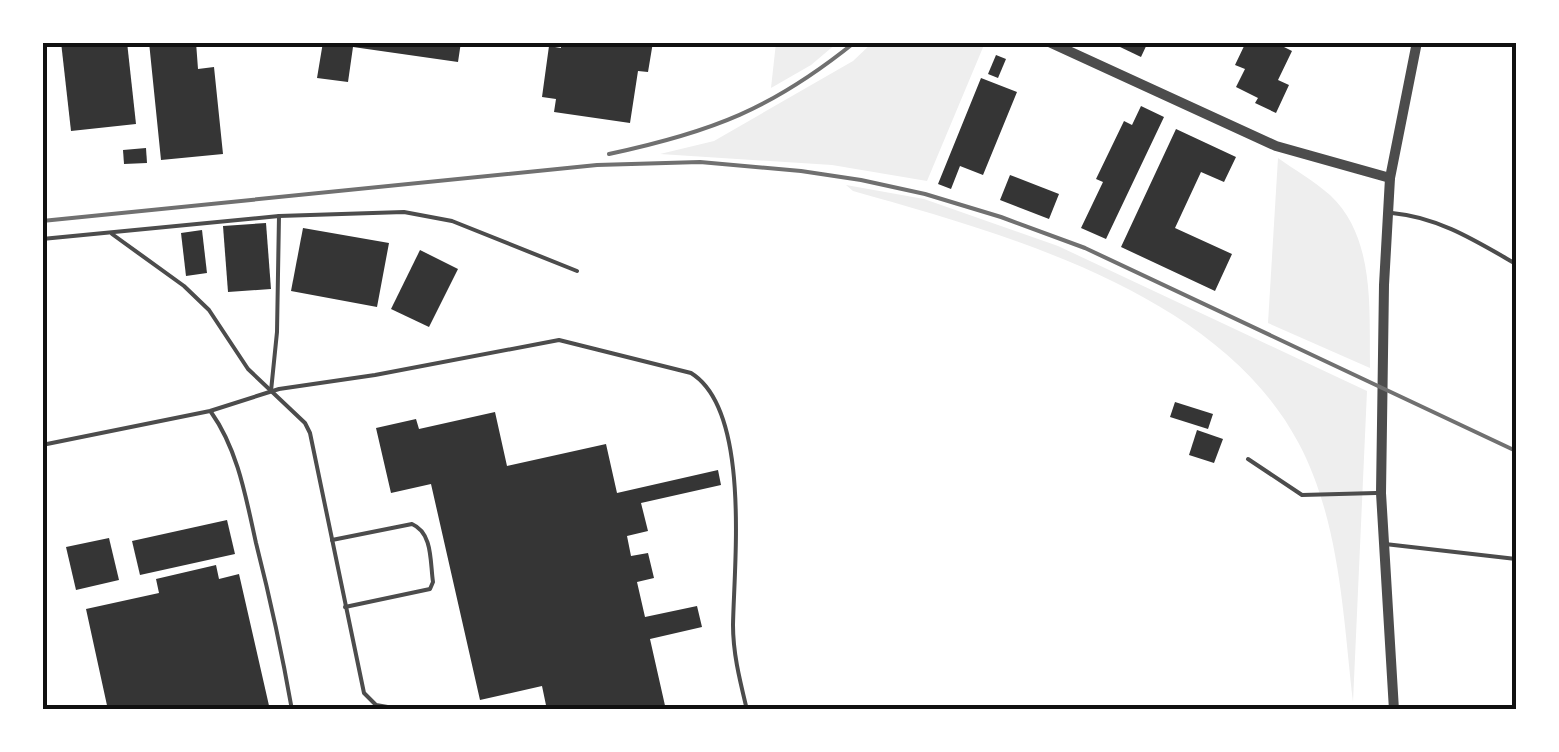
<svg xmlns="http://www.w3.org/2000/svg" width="1559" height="752" viewBox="0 0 1559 752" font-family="Arial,sans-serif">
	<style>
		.green { fill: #eee }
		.building { fill: #353535 }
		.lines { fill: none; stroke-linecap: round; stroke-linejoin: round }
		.service { stroke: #4c4c4c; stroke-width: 4 }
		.tertiary { stroke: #4c4c4c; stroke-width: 10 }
		.rail { stroke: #707070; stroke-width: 4 }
		.neatline { fill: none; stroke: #111; stroke-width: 4 }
	</style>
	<rect width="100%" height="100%" fill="#fff"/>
	<!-- green -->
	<g class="green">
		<polygon points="979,42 984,45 927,181 832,165 660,154 714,141 853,61 872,43"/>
		<polygon points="776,43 776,42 837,43 811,65 771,88"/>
		<path d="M 1278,158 C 1295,170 1314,181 1330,195 C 1376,238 1369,311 1370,368 L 1268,323 Z"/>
		<path d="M 846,185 L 924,199 L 1058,246 L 1367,391 L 1353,702 C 1343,616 1340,520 1298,442 C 1218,292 1005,234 853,191 Z"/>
	</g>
	<!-- building -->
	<g class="building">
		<polygon points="61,42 127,42 136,124 71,131"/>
		<polygon points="149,42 196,42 198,69 214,67 223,154 161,160"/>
		<polygon points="323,42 461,42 458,62 353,47 348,82 317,78"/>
		<polygon points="561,42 653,42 648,72 638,71 630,123 554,112 556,99 542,97 549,46 561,48"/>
		<polygon points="1120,42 1148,42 1141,57 1118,46"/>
		<polygon points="1246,42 1274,42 1292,51 1278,80 1289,85 1276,113 1255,103 1258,98 1236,87 1245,69 1235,65"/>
		<polygon points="996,55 1006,59 998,78 988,74"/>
		<polygon points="981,78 1017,92 983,175 960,166 951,189 938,184"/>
		<polygon points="1141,106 1164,117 1106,239 1081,228 1103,182 1096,179 1124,121 1132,125"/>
		<polygon points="1176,129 1236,157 1224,182 1201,172 1175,228 1232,254 1215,291 1121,247"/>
		<polygon points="146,148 147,163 124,164 123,150"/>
		<polygon points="1010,175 1059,194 1049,219 1000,200"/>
		<polygon points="266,223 271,289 228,292 223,226"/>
		<polygon points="303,228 389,243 377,307 291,291"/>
		<polygon points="202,230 207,273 186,276 181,233"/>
		<polygon points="420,250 458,269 429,327 391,309"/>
		<polygon points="1175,402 1213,414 1208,429 1170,417"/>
		<polygon points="495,412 507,466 606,444 617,493 718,470 721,485 641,503 648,531 627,536 631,556 648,553 654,578 637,582 645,617 697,606 702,627 650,639 666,710 547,710 542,686 480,700 431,484 391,493 376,428 416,419 419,429"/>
		<polygon points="1197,430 1223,439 1214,463 1189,455"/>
		<polygon points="227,520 235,554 140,575 132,541"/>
		<polygon points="109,538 119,580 76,590 66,547"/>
		<polygon points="216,565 219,579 239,574 270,710 108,710 86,609 159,593 156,579"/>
	</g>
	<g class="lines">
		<!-- service -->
		<g class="service">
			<path d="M 1392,213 C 1438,217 1476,241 1516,264"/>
			<polyline points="112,234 184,286 209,310 248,369 305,423 310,433 364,693 376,705 405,710"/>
			<polyline points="42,239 279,216 404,212 452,221 577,271"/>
			<polyline points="271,391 277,332 279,216"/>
			<path d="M 211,412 C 238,450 246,498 256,543 C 270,598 282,653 292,710"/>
			<path d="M 42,445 L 210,411 L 279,389 L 375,375 L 559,340 L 691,373 C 751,410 734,564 733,625 C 733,654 740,681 747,710"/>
			<polyline points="1248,459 1302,495 1376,493"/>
			<path d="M 332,540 L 412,524 C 433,533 430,562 433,582 L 430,589 L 345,607"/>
			<polyline points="1385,544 1516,559"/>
		</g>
		<!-- tertiary -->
		<g class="tertiary">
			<polyline points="1049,42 1276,146 1390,178"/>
			<polyline points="1394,710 1381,493 1384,285 1390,178 1417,42"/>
		</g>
		<!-- rail -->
		<g class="rail">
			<path d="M 609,154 C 712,132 772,109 855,42"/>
			<polyline points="42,221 597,165 700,162 801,171 861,180 925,194 1001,217 1085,248 1516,451"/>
		</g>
	</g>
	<!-- border -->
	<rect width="1559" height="752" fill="none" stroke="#ffffff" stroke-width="90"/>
	<rect x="45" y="45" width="1469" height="662" class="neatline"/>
</svg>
